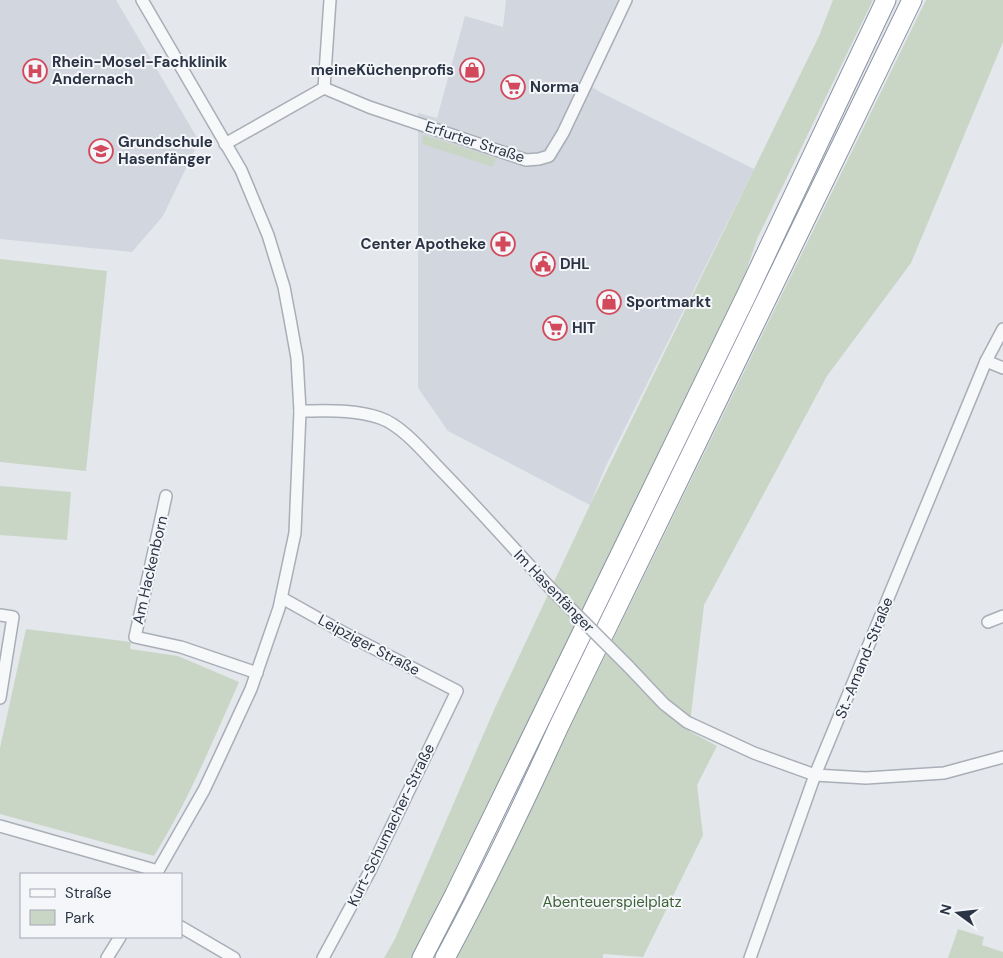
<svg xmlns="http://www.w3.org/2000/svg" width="1003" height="958" viewBox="0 0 1003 958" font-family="'DM Sans',sans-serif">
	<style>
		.built { fill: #d2d6de }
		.green { fill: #c9d6c5 }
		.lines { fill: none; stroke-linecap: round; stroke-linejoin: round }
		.minor-casing { stroke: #a9aeb7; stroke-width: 14 }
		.trunk-casing { stroke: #8b94a3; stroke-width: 21 }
		.minor { stroke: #f7f8fa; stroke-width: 11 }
		.trunk { stroke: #fff; stroke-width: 19 }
		.minor-bridge-casing { stroke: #a9aeb7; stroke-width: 14; stroke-linecap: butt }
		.minor-bridge { stroke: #f7f8fa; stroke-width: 11 }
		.labels { text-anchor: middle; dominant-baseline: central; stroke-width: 4; stroke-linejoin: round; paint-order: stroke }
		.poi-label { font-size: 15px; font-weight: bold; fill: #2b3445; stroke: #f4f6f9; text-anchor: start }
		.street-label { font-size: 15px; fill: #2b3445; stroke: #f4f6f9 }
		.park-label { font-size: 15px; fill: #3f6138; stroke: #f4f6f9 }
	</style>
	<rect width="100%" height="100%" fill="#e4e7ec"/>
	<!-- built -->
	<g class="built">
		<polygon points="0,0 116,0 199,141 163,216 132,252 0,239"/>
		<polygon points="506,0 618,0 581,80 600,92 754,169 605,468 590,505 448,431 418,388 418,113 437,118 465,16 503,27"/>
	</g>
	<!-- green -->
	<g class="green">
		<polygon points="833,0 873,0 757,239 738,295 414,958 384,958 395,939 494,710 590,505 819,36"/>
		<polygon points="926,0 1003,0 1003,42 911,263 827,376 704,605 689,731 717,746 697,785 703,835 643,957 603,954 603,958 453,958 603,660"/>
		<polygon points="423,135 496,158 493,167 422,144"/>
		<polygon points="0,259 107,271 86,471 0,462"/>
		<polygon points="0,486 71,492 67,540 0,535"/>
		<path d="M 26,629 L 131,642 L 130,649 L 178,656 L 239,682 C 213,741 188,801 154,856 L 0,814 L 0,748 Z"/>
		<polygon points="958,929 984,937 982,945 1003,952 1003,958 948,958"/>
	</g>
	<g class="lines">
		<!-- minor casing -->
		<g class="minor-casing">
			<g id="minor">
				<polyline points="142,0 241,170 268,235 284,287 290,319 297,358 300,411 295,533 279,608 251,689 220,756 204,790 156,874"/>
				<polyline points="324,88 369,107 526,160 539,159 549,156 563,133 626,0"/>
				<polyline points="324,88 330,0"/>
				<polyline points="225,144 324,88"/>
				<polyline points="986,361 1003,368"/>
				<path d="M 300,411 C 327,411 354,409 380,418 C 401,425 423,451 438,467 C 477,507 514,549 552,590"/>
				<polyline points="166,496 135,637 181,647 257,673"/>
				<polyline points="282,598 346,634 457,691 370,871 323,958"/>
				<polyline points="0,615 13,617 0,698"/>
				<polyline points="988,622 1003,616"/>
				<polyline points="629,667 664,704 687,722 754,753 815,775 866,778 944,773 1003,757"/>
				<polyline points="0,826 158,871"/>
				<polyline points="181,927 234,958"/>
				<polyline points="107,958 120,937"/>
				<polyline points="750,958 815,775 986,361 1003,329"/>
			</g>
		</g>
		<!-- trunk casing -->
		<g class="trunk-casing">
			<g id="trunk">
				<polyline points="422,958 455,894 747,294 886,0"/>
				<path d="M 445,958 C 486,882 523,805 559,726 L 912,0"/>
			</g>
		</g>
		<!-- minor -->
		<use href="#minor" class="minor"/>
		<!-- trunk -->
		<use href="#trunk" class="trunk"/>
		<!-- minor-bridge casing -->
		<g class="minor-bridge-casing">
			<polyline id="minor-bridge" points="552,590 629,667"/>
		</g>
		<!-- minor-bridge -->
		<use href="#minor-bridge" class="minor-bridge"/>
	</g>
	<!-- icons -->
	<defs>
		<g id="shop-ring" transform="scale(1.25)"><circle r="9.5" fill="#f4f6f9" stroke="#d1495b" stroke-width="1.5"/><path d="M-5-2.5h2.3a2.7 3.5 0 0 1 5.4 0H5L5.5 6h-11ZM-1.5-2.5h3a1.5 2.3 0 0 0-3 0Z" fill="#d1495b"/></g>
		<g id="hospital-ring" transform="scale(1.25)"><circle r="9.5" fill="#f4f6f9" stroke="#d1495b" stroke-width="1.5"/><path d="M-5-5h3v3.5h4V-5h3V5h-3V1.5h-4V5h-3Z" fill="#d1495b"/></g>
		<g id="supermarket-ring" transform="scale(1.25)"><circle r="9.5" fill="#f4f6f9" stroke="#d1495b" stroke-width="1.5"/><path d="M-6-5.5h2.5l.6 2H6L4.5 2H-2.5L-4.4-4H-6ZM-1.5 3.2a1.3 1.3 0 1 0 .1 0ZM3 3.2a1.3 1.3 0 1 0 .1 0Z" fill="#d1495b"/></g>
		<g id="school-ring" transform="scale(1.25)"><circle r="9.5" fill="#f4f6f9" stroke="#d1495b" stroke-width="1.5"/><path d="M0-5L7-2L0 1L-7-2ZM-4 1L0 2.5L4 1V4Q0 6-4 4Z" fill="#d1495b"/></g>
		<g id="pharmacy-ring" transform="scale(1.25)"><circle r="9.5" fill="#f4f6f9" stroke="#d1495b" stroke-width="1.5"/><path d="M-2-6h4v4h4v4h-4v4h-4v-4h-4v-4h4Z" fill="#d1495b"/></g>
		<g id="civic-ring" transform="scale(1.25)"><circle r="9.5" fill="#f4f6f9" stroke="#d1495b" stroke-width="1.5"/><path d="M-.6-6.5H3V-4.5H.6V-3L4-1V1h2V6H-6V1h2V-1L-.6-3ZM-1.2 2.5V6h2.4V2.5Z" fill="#d1495b"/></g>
	</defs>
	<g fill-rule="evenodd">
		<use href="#shop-ring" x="472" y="70"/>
		<use href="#hospital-ring" x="35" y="71"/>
		<use href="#supermarket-ring" x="513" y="87"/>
		<use href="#school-ring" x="101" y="151"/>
		<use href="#pharmacy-ring" x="503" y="244"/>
		<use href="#civic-ring" x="543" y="264"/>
		<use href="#shop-ring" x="609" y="302"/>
		<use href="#supermarket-ring" x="555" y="328"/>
	</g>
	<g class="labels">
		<!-- poi labels -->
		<g class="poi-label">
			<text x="52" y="62">Rhein-Mosel-Fachklinik<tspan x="52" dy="17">Andernach</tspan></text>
			<text x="454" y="70" text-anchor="end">meineKüchenprofis</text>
			<text x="530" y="87">Norma</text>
			<text x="118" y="142">Grundschule<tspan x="118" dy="17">Hasenfänger</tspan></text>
			<text x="486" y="244" text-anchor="end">Center Apotheke</text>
			<text x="560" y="264">DHL</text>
			<text x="626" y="302">Sportmarkt</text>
			<text x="572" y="328">HIT</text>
		</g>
		<!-- street labels -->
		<g class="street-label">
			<text transform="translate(475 142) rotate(18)">Erfurter Straße</text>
			<text transform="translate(150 570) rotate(-77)">Am Hackenborn</text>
			<text transform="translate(554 591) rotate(46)">Im Hasenfänger</text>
			<text transform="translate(369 645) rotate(28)">Leipziger Straße</text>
			<text transform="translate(864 658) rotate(-68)">St.-Amand-Straße</text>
			<text transform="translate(391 825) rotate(-64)">Kurt-Schumacher-Straße</text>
		</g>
		<!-- park labels -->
		<g class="park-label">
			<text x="612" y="902">Abenteuerspielplatz</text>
		</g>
	</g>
	<!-- legend -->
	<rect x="20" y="873" width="162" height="65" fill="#f4f6f9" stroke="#a4a8b1"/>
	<rect x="30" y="889" width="25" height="8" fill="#f7f8fa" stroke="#a4a8b1"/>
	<text x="65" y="898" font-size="15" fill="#2b3445">Straße</text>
	<rect x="30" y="910" width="25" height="15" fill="#c9d6c5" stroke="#a4a8b1"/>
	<text x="65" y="923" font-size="15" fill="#2b3445">Park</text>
	<!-- north arrow -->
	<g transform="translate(958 913) rotate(285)" stroke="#f4f6f9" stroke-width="4" paint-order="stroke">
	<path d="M0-4L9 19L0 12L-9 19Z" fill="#2b3445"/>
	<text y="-8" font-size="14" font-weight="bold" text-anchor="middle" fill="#2b3445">N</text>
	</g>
</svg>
